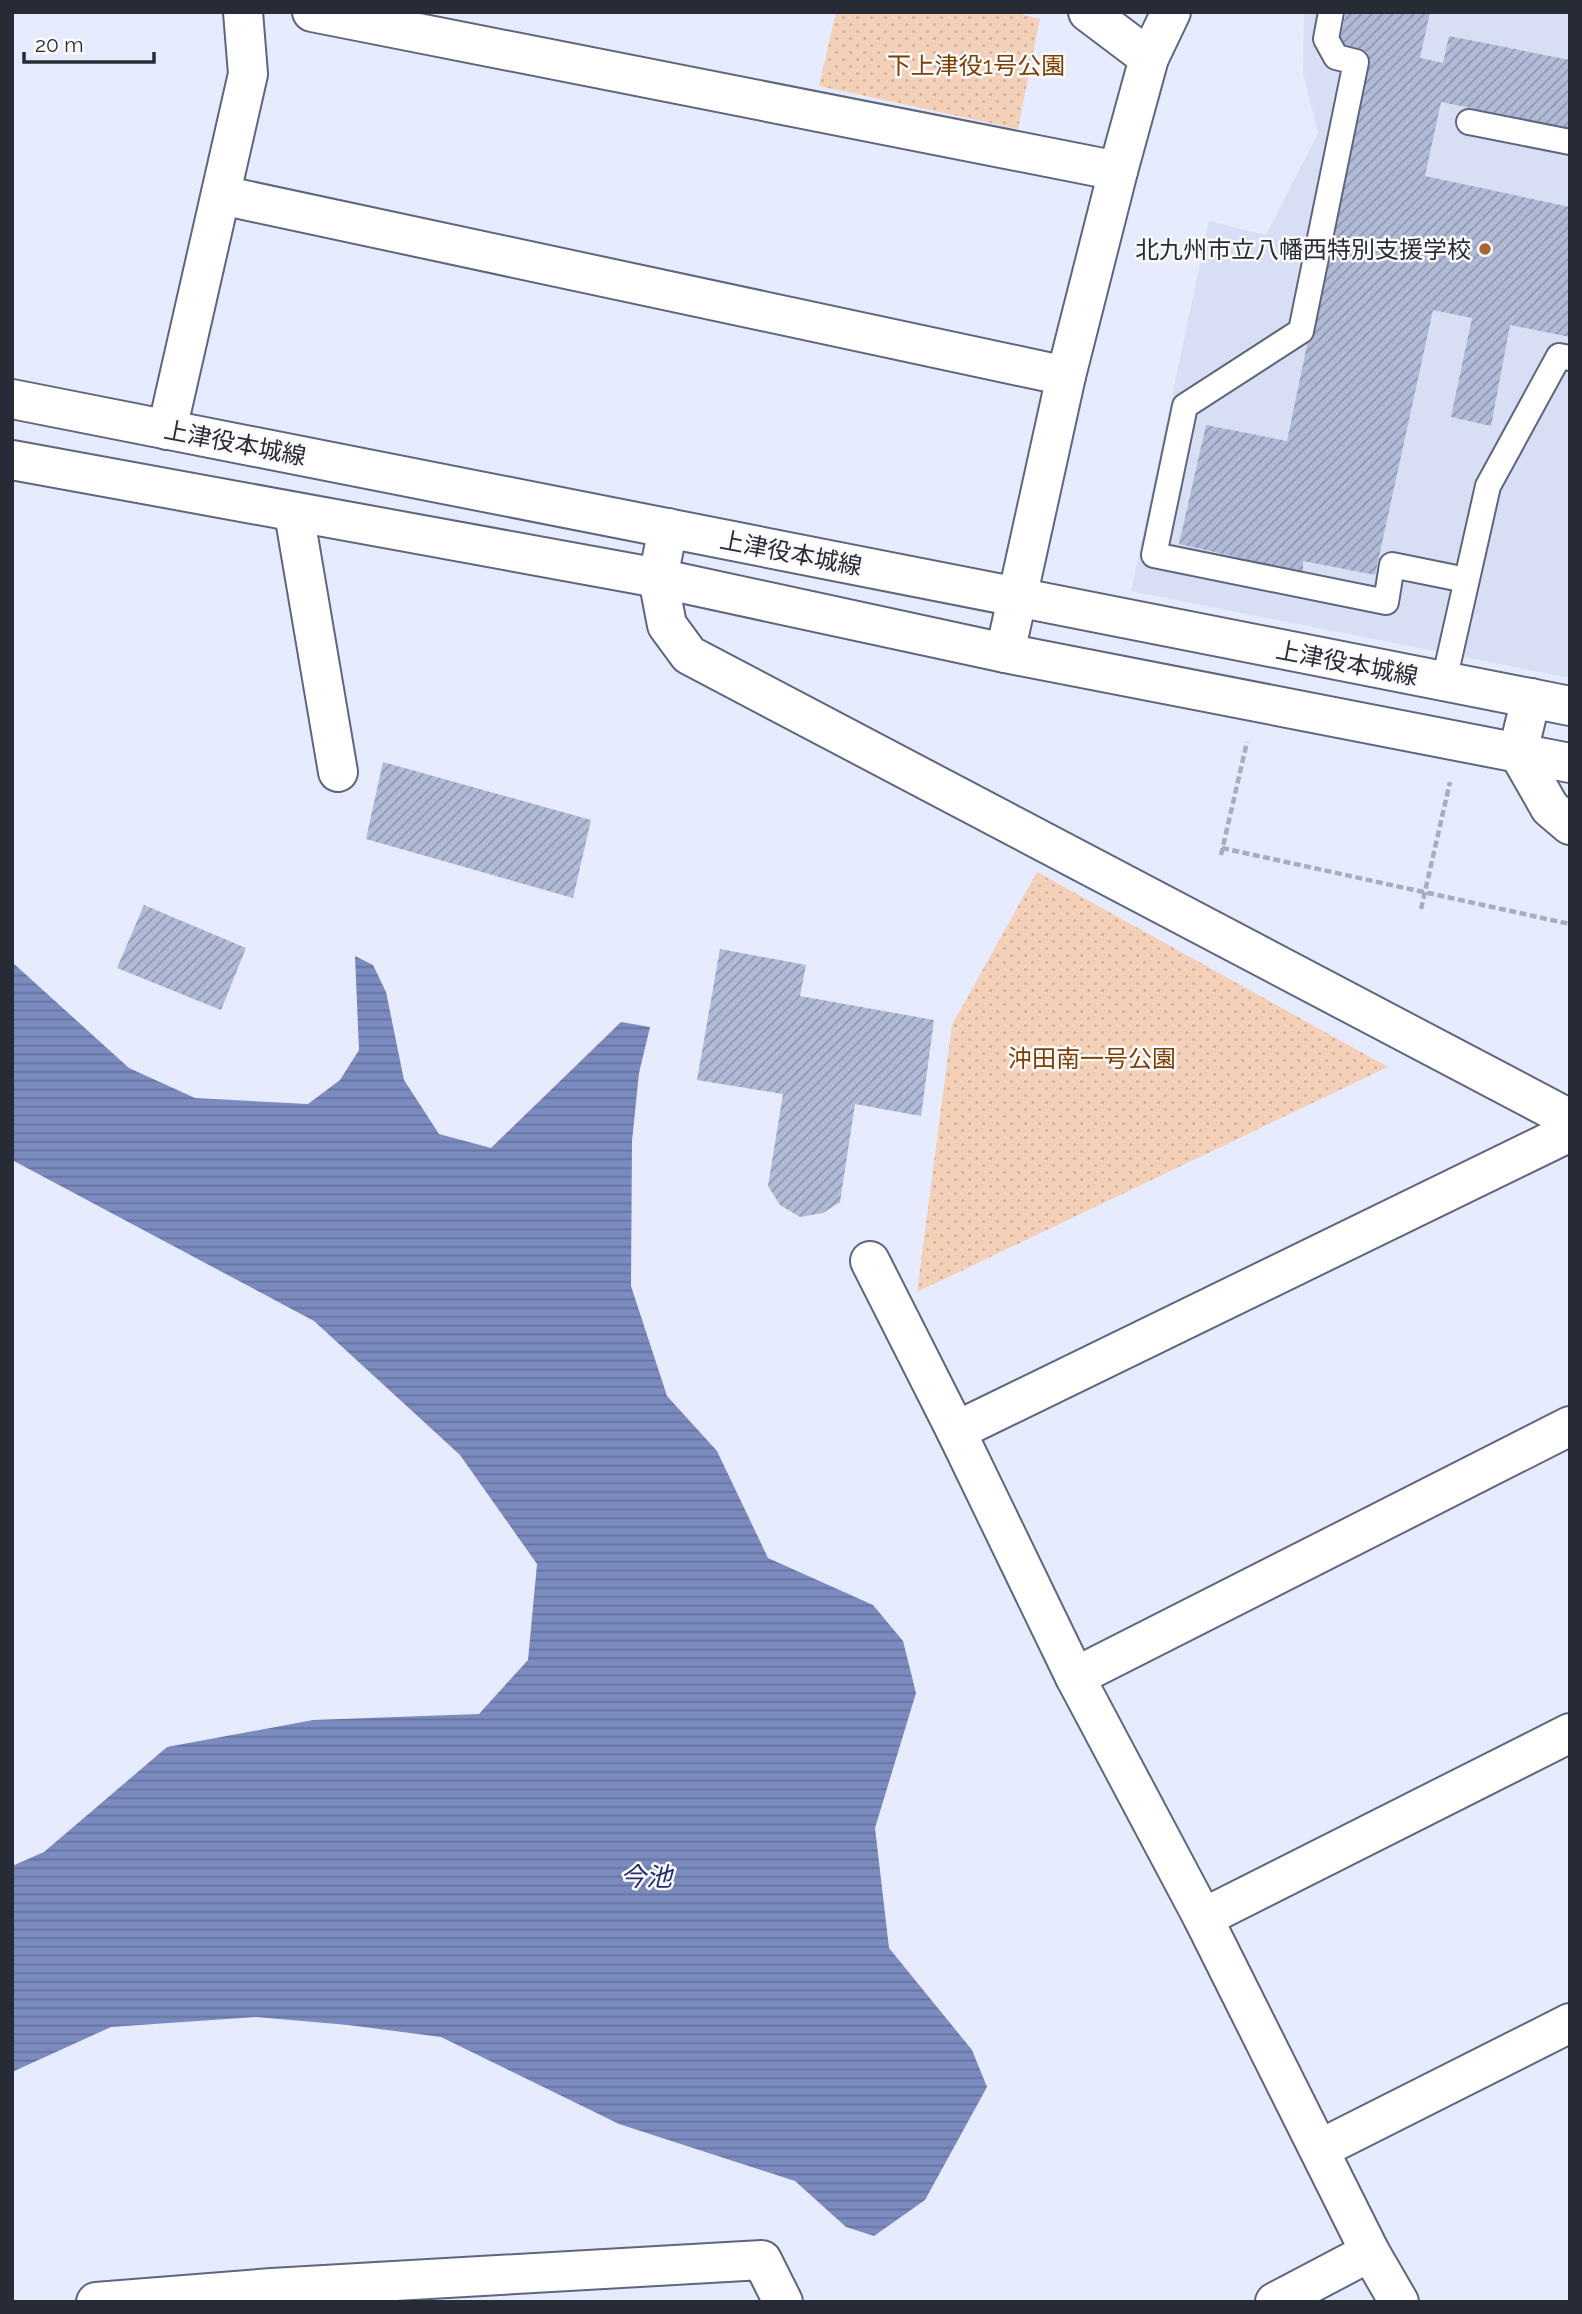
<svg xmlns="http://www.w3.org/2000/svg" width="1582" height="2314" viewBox="0 0 1582 2314" font-family="Raleway,'Noto Sans JP',sans-serif">
	<style>
		.built { fill: #d8dff5 }
		.park { fill: url(#park-dots) }
		.water { fill: url(#water-rules) }
		.building { fill: url(#building-hatch) }
		.lines { fill: none; stroke-linecap: round; stroke-linejoin: round }
		.service-casing { stroke: #5e667f; stroke-width: 28 }
		.minor-casing { stroke: #5e667f; stroke-width: 42 }
		.tertiary-casing { stroke: #5e667f; stroke-width: 42 }
		.path { stroke: #a8adbd; stroke-width: 4.5; stroke-dasharray: 7 3.5; stroke-linecap: butt }
		.service { stroke: #fff; stroke-width: 24 }
		.minor { stroke: #fff; stroke-width: 38 }
		.tertiary { stroke: #fff; stroke-width: 38 }
		.poi-dot { fill: #a96534; stroke: #fafafa; stroke-width: 2.5 }
		.labels { text-anchor: middle; dominant-baseline: central; stroke-width: 5; stroke-linejoin: round; paint-order: stroke }
		.park-label { font-size: 24px; fill: #7e3e00; stroke: #fafafa }
		.poi-label { font-size: 24px; fill: #272b36; stroke: #fafafa; text-anchor: end }
		.street-label { font-size: 24px; fill: #272b36; stroke: #fafafa }
		.water-label { font-size: 26px; font-style: italic; fill: #232e6d; stroke: #fafafa }
	</style>
	<defs>
		<pattern id="park-dots" width="8" height="8" patternUnits="userSpaceOnUse" patternTransform="scale(1.75)"><rect width="8" height="8" fill="#f5d0b9"/><path d="M2 2h.1M6 6h.1" fill="none" stroke="#d2b3a0" stroke-width="1.8" stroke-linecap="round"/></pattern>
		<pattern id="water-rules" width="6" height="5" patternUnits="userSpaceOnUse" patternTransform="scale(1.75)"><rect width="6" height="5" fill="#7c8bbf"/><path d="M0 2.5h6" fill="none" stroke="#66729c"/></pattern>
		<pattern id="building-hatch" width="6" height="6" patternUnits="userSpaceOnUse" patternTransform="scale(1.75)"><rect width="6" height="6" fill="#b1bad6"/><path d="M-1 1l2-2M0 6l6-6M5 7l2-2" fill="none" stroke="#9097ae"/></pattern>
	</defs>
	<rect width="100%" height="100%" fill="#e6ecfe"/>
	<!-- built -->
	<polygon class="built" points="1304,12 1570,12 1570,678 1131,591 1209,221 1266,235 1318,133 1303,73"/>
	<!-- park -->
	<g class="park">
		<polygon points="836,12 1013,12 1040,19 1018,129 819,86"/>
		<polygon points="1037,872 1388,1067 917,1292 952,1025"/>
	</g>
	<!-- water -->
	<polygon class="water" points="355,956 373,965 386,992 404,1080 439,1134 491,1148 621,1022 650,1027 639,1073 632,1141 631,1286 667,1396 717,1451 768,1558 873,1605 903,1641 916,1693 875,1828 889,1948 972,2050 987,2087 925,2200 874,2236 846,2227 795,2181 619,2124 441,2037 348,2025 256,2017 111,2027 12,2072 12,1866 44,1852 167,1747 313,1720 479,1714 528,1660 537,1564 460,1455 314,1321 12,1160 12,962 129,1068 195,1098 308,1104 340,1080 359,1050"/>
	<!-- building -->
	<g class="building">
		<polygon points="1346,12 1430,12 1420,58 1443,63 1449,36 1570,60 1570,128 1441,102 1425,176 1570,207 1570,337 1510,325 1491,426 1451,417 1472,318 1433,310 1375,575 1303,561 1303,572 1179,544 1206,425 1287,441 1368,52 1339,45"/>
		<polygon points="383,762 591,820 573,898 366,839"/>
		<polygon points="144,905 246,948 221,1010 117,968"/>
		<polygon points="720,949 806,965 800,996 934,1020 921,1116 855,1104 840,1202 823,1213 800,1217 780,1205 768,1186 783,1094 697,1080"/>
	</g>
	<g class="lines">
		<!-- service casing -->
		<g class="service-casing">
			<g id="service">
				<polyline points="1331,12 1326,39 1336,57 1356,62 1301,331 1185,406 1154,555 1386,602 1392,565 1466,580"/>
				<polyline points="1469,122 1570,142"/>
				<polyline points="1444,681 1488,486 1559,356 1570,358"/>
			</g>
		</g>
		<!-- minor casing -->
		<g class="minor-casing">
			<g id="minor">
				<polyline points="312,12 1118,171"/>
				<polyline points="1088,12 1149,58"/>
				<polyline points="221,195 1066,376"/>
				<polyline points="167,430 248,74 243,12"/>
				<polyline points="294,513 338,772"/>
				<polyline points="668,528 658,578 667,625 689,655 1570,1119"/>
				<polyline points="1005,653 1066,376 1118,171 1149,58 1171,12"/>
				<polyline points="1531,698 1518,752 1550,808 1570,825"/>
				<polyline points="870,1261 956,1431 1075,1677 1203,1918 1370,2252 1399,2302"/>
				<polyline points="956,1431 1570,1132"/>
				<polyline points="1075,1677 1570,1426"/>
				<polyline points="1203,1918 1570,1733"/>
				<polyline points="1320,2149 1570,2023"/>
				<polyline points="96,2302 272,2288 762,2260 783,2302"/>
				<polyline points="1275,2302 1370,2252"/>
			</g>
		</g>
		<!-- tertiary casing -->
		<g class="tertiary-casing">
			<g id="tertiary">
				<polyline points="12,399 1570,706"/>
				<polyline points="12,460 658,578 1005,653 1570,763"/>
			</g>
		</g>
		<!-- path -->
		<g class="path">
			<polyline points="1222,848 1570,924"/>
			<polyline points="1221,855 1247,742"/>
			<polyline points="1421,909 1450,782"/>
		</g>
		<!-- service -->
		<use href="#service" class="service"/>
		<!-- minor -->
		<use href="#minor" class="minor"/>
		<!-- tertiary -->
		<use href="#tertiary" class="tertiary"/>
	</g>
	<!-- markers -->
	<circle class="poi-dot" cx="1485" cy="249" r="7"/>
	<g class="labels">
		<!-- park labels -->
		<g class="park-label">
			<text x="976" y="65">下上津役1号公園</text>
			<text x="1092" y="1058">沖田南一号公園</text>
		</g>
		<!-- poi labels -->
		<g class="poi-label">
			<text x="1471" y="249">北九州市立八幡西特別支援学校</text>
		</g>
		<!-- street labels -->
		<g class="street-label">
			<text transform="translate(235 443) rotate(11)">上津役本城線</text>
			<text transform="translate(791 553) rotate(11)">上津役本城線</text>
			<text transform="translate(1347 663) rotate(11)">上津役本城線</text>
		</g>
		<!-- water labels -->
		<g class="water-label">
			<text x="646" y="1877">今池</text>
		</g>
	</g>
	<!-- border -->
	<rect width="1582" height="2314" fill="none" stroke="#272b36" stroke-width="28"/>
	<!-- scale -->
	<path d="M24 52v10h130v-10" fill="none" stroke="#272b36" stroke-width="3.5"/>
	<text x="35" y="52" font-size="21" fill="#272b36" stroke="#fafafa" stroke-width="5" paint-order="stroke">20 m</text>
</svg>
